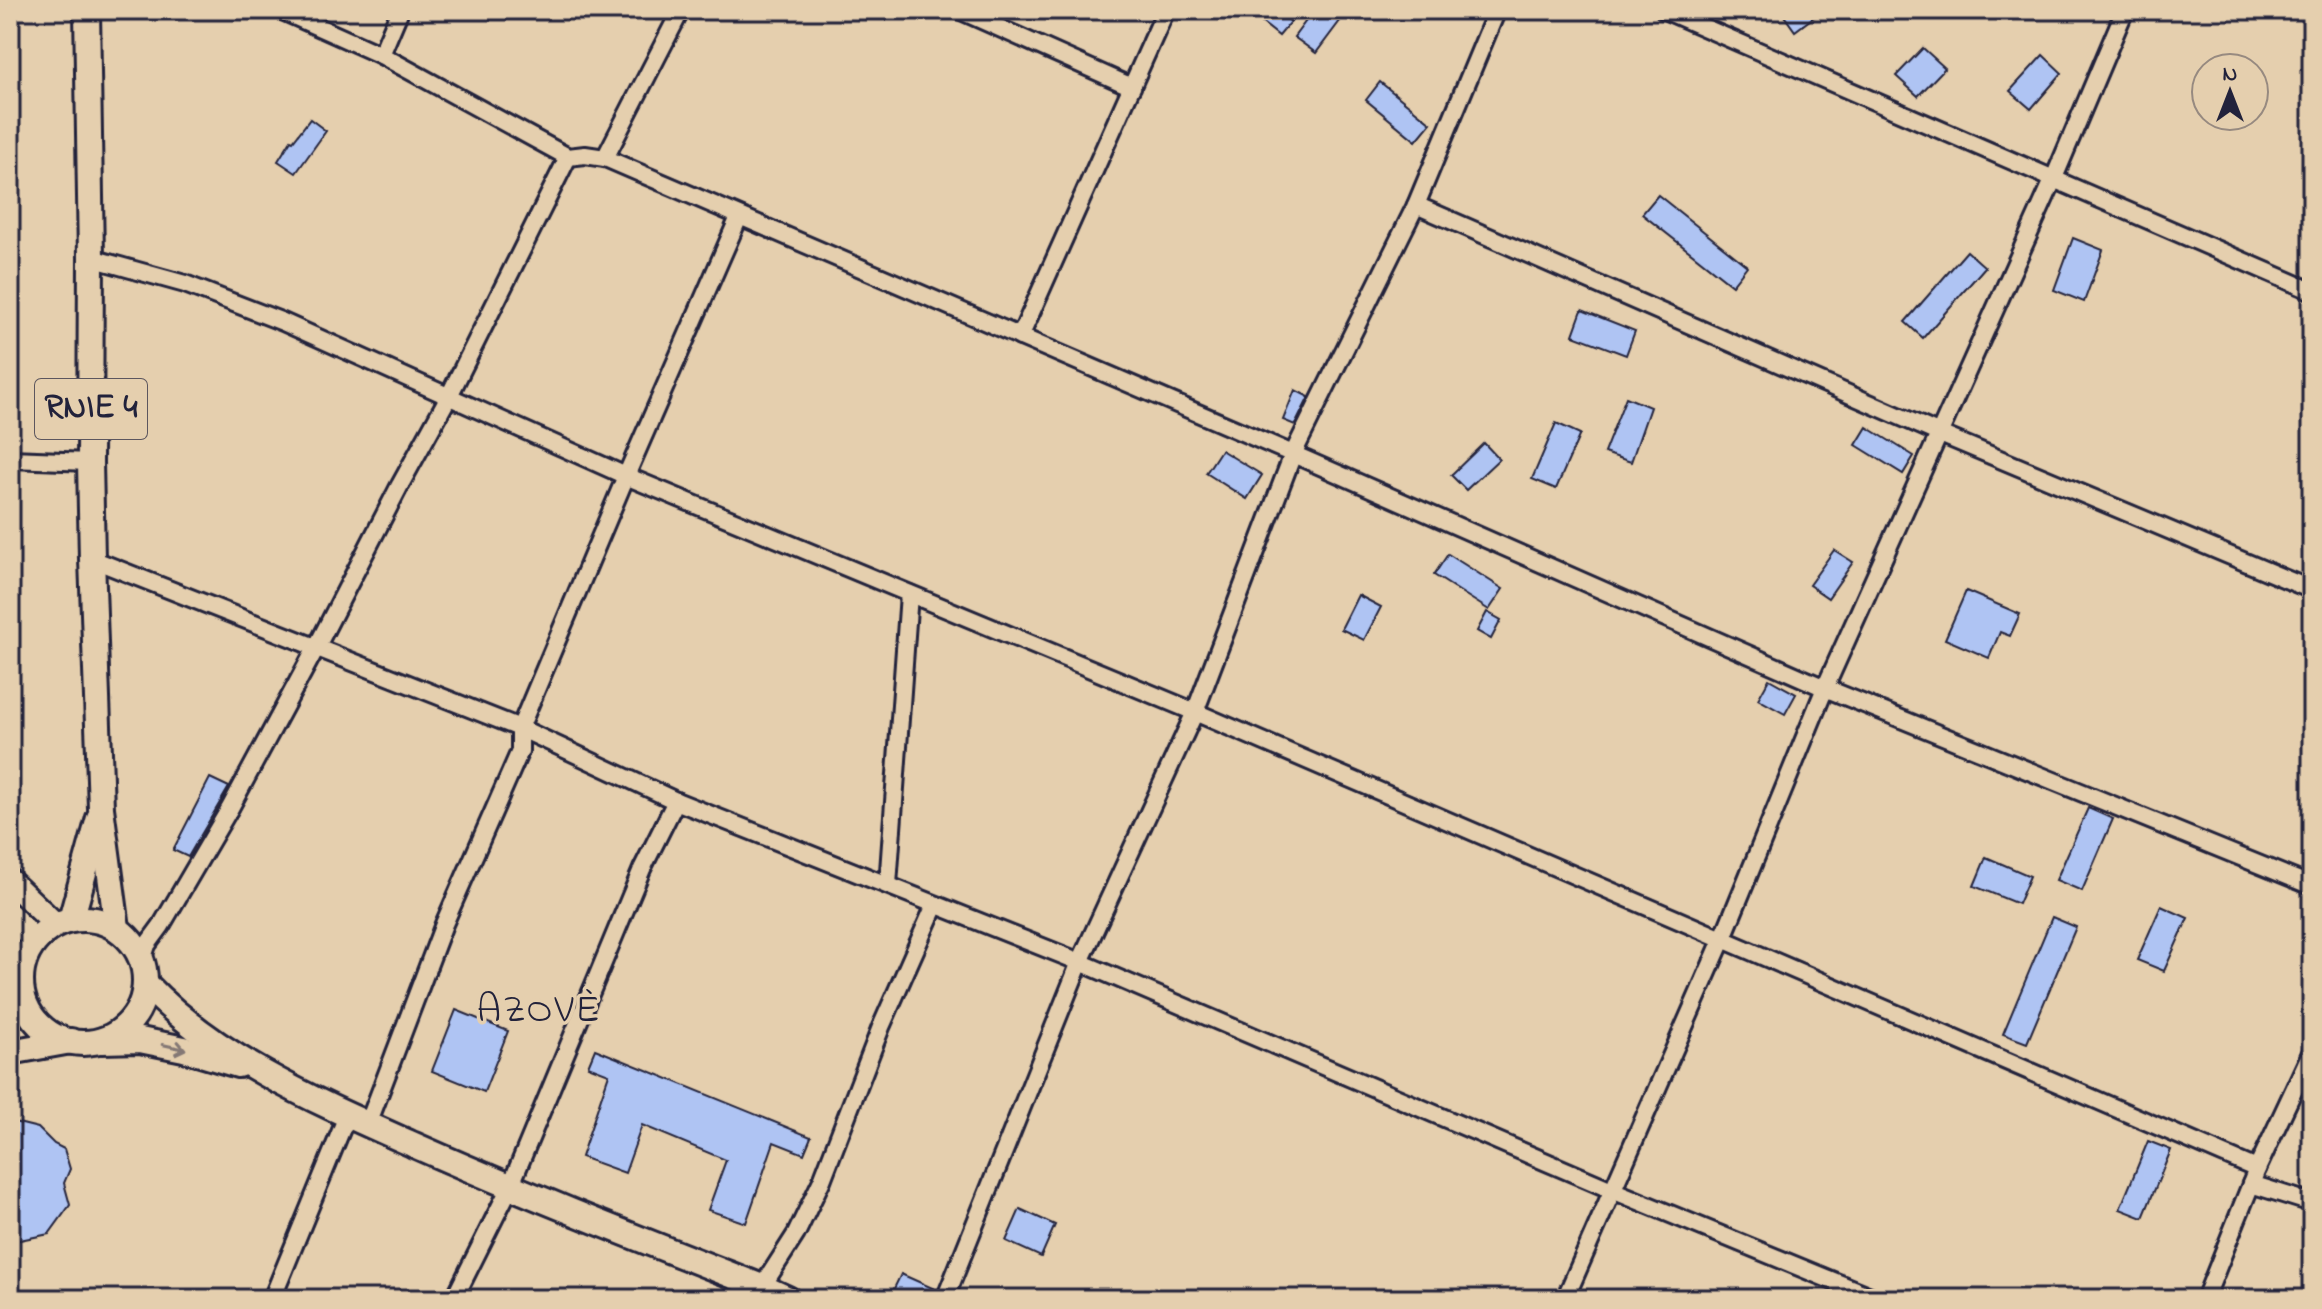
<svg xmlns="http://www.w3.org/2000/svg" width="2322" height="1309" viewBox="0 0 2322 1309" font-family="'Indie Flower',sans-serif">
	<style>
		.building { fill: #afc4f3; stroke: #22223b; stroke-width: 2 }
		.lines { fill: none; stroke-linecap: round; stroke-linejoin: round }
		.street-casing { stroke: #22223b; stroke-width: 22 }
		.secondary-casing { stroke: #22223b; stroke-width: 28 }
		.primary-casing { stroke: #22223b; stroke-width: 30 }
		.street { stroke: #e5cfae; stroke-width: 16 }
		.secondary { stroke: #e5cfae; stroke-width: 22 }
		.primary { stroke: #e5cfae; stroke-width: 24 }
		.oneway { stroke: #847874 }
		.labels { text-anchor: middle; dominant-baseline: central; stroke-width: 7; stroke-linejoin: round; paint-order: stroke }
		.shield { fill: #e5cfae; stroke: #5c565e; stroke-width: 2 }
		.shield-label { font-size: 34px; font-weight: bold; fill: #22223b }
		.quarter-label { font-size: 40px; letter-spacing: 2px; fill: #22223b; stroke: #e5cfae }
	</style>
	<rect width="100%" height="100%" fill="#e5cfae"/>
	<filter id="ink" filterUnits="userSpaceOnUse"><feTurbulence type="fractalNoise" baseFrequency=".0125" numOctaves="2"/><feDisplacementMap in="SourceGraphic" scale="16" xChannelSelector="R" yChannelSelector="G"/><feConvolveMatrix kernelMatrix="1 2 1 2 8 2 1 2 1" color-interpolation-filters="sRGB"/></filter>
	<g filter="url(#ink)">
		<!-- building -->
		<g class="building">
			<polygon points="1246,10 1276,10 1291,22 1279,36"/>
			<polygon points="1314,10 1334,10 1343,17 1316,53 1294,37"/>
			<polygon points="1780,10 1823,10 1795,31"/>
			<polygon points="1923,48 1945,68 1918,96 1896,76"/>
			<polygon points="2043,55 2062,73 2031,109 2010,91"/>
			<polygon points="1380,82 1431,123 1416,141 1366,100"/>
			<polygon points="310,119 326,131 296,173 278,161 291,140 293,141"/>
			<polygon points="1658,195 1747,266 1732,285 1642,214"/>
			<polygon points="2073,238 2103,250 2084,302 2054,290"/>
			<polygon points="1967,251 1985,267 1923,338 1905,322"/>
			<polygon points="1582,310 1635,331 1626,355 1573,335"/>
			<polygon points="1295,390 1309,397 1295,425 1283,420"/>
			<polygon points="1626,397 1650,407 1631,462 1604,453"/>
			<polygon points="1556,423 1580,434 1556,489 1532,479"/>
			<polygon points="1867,427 1914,456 1903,474 1856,445"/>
			<polygon points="1484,443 1499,459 1466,490 1451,475"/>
			<polygon points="1221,450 1262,475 1247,499 1206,473"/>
			<polygon points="1834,550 1853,562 1828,598 1809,585"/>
			<polygon points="1448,554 1503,589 1489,610 1434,575"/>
			<polygon points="1966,591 2020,614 2010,636 2000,632 1989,658 1945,639"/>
			<polygon points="1358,595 1381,607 1364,640 1341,629"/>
			<polygon points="1487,612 1501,620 1491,639 1477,631"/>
			<polygon points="1769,679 1796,694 1785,714 1758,699"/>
			<polygon points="210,778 229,787 188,857 173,850"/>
			<polygon points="2088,808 2113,819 2082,891 2056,880"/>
			<polygon points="1986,857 2030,876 2018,904 1974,886"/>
			<polygon points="2161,906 2188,918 2164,971 2137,960"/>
			<polygon points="2052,917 2076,927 2027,1043 2003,1034"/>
			<polygon points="456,1010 508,1031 484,1092 432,1071"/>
			<polygon points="595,1049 811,1137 804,1154 774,1142 746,1223 708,1210 726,1160 642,1125 625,1173 581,1157 609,1074 588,1066"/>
			<polygon points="10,1121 38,1128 54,1144 64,1149 70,1169 64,1183 70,1205 49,1234 10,1242"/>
			<polygon points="2148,1141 2171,1150 2143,1218 2120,1209"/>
			<polygon points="1020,1209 1055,1225 1041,1257 1006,1241"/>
			<polygon points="901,1274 937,1290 934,1299 889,1299"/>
		</g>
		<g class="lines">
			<!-- street casing -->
			<g class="street-casing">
				<g id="street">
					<polyline points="280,10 381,55 568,157 585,155 605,158 1293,454 1825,688 2312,886"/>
					<polyline points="959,10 1132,87"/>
					<polyline points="1664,10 2312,291"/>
					<polyline points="381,55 400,10"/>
					<polyline points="605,158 681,10"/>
					<polyline points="1416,205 1940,434 2312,590"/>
					<polyline points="91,258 185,284 283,322 626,476 1195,712 2257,1169"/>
					<polyline points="1020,337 1166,10"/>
					<polyline points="10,459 90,462"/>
					<polyline points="92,559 520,728 676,801 1080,962 1612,1190 1877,1299"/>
					<polyline points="888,885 909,594"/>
					<polyline points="142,961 147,945 161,926 230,808 316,648 400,485 449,396 568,157"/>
					<polyline points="368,1124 444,924 520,751 520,728 626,476 739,217"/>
					<polyline points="2251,1184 2312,1203"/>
					<polyline points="272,1299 347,1116"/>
					<polyline points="454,1299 510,1187 642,869 676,801"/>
					<polyline points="757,1299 762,1287 796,1234 822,1180 881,1027 935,905"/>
					<polyline points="945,1299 1080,962 1195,712 1293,454 1416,205 1497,10"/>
					<polyline points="1565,1299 1722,940 1825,688 2054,178 2125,10"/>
					<polyline points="2205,1299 2257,1169 2312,1051"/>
				</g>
			</g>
			<!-- secondary casing -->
			<g class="secondary-casing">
				<g id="secondary">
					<polyline points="10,881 56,925"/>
					<polyline points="10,915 35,941"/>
				</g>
			</g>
			<!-- primary casing -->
			<g class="primary-casing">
				<g id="primary">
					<polyline points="87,10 91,258 90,462 92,559 101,808 117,928"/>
					<circle cx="83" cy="981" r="62"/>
					<polyline points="71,920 99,818"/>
					<path d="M 146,984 C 218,1060 320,1103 414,1145 C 529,1196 645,1241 762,1287 L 788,1299"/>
					<polyline points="102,1041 140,1040 184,1049 238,1065"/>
					<polyline points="10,1052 71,1041"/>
				</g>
			</g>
			<!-- street -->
			<use href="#street" class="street"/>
			<!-- secondary -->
			<use href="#secondary" class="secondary"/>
			<!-- primary -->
			<use href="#primary" class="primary"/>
		</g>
		<!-- one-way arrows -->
		<defs><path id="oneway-shaft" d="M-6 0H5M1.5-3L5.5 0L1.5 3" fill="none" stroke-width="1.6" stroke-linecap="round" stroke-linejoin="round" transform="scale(2)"/></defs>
		<use class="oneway" href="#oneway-shaft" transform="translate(174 1047) rotate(12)"/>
	</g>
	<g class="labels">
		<!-- shield labels -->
		<rect class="shield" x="35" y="379" width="112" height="60" rx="6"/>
		<g class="shield-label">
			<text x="91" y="409">RNIE 4</text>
		</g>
		<!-- quarter labels -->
		<g class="quarter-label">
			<text x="539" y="1011">AZOVÈ</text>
		</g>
	</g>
	<!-- margin -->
	<rect width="2322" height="1309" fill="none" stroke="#e5cfae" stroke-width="40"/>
	<rect x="20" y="20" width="2282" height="1269" fill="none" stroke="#22223b" stroke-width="3" filter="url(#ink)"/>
	<!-- north arrow -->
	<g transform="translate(2230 92)"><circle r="38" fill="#e5cfae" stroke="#978a80" stroke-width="2"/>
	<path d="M0-6L14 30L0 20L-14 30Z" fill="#22223b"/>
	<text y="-12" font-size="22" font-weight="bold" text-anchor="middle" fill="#22223b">N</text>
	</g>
</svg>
